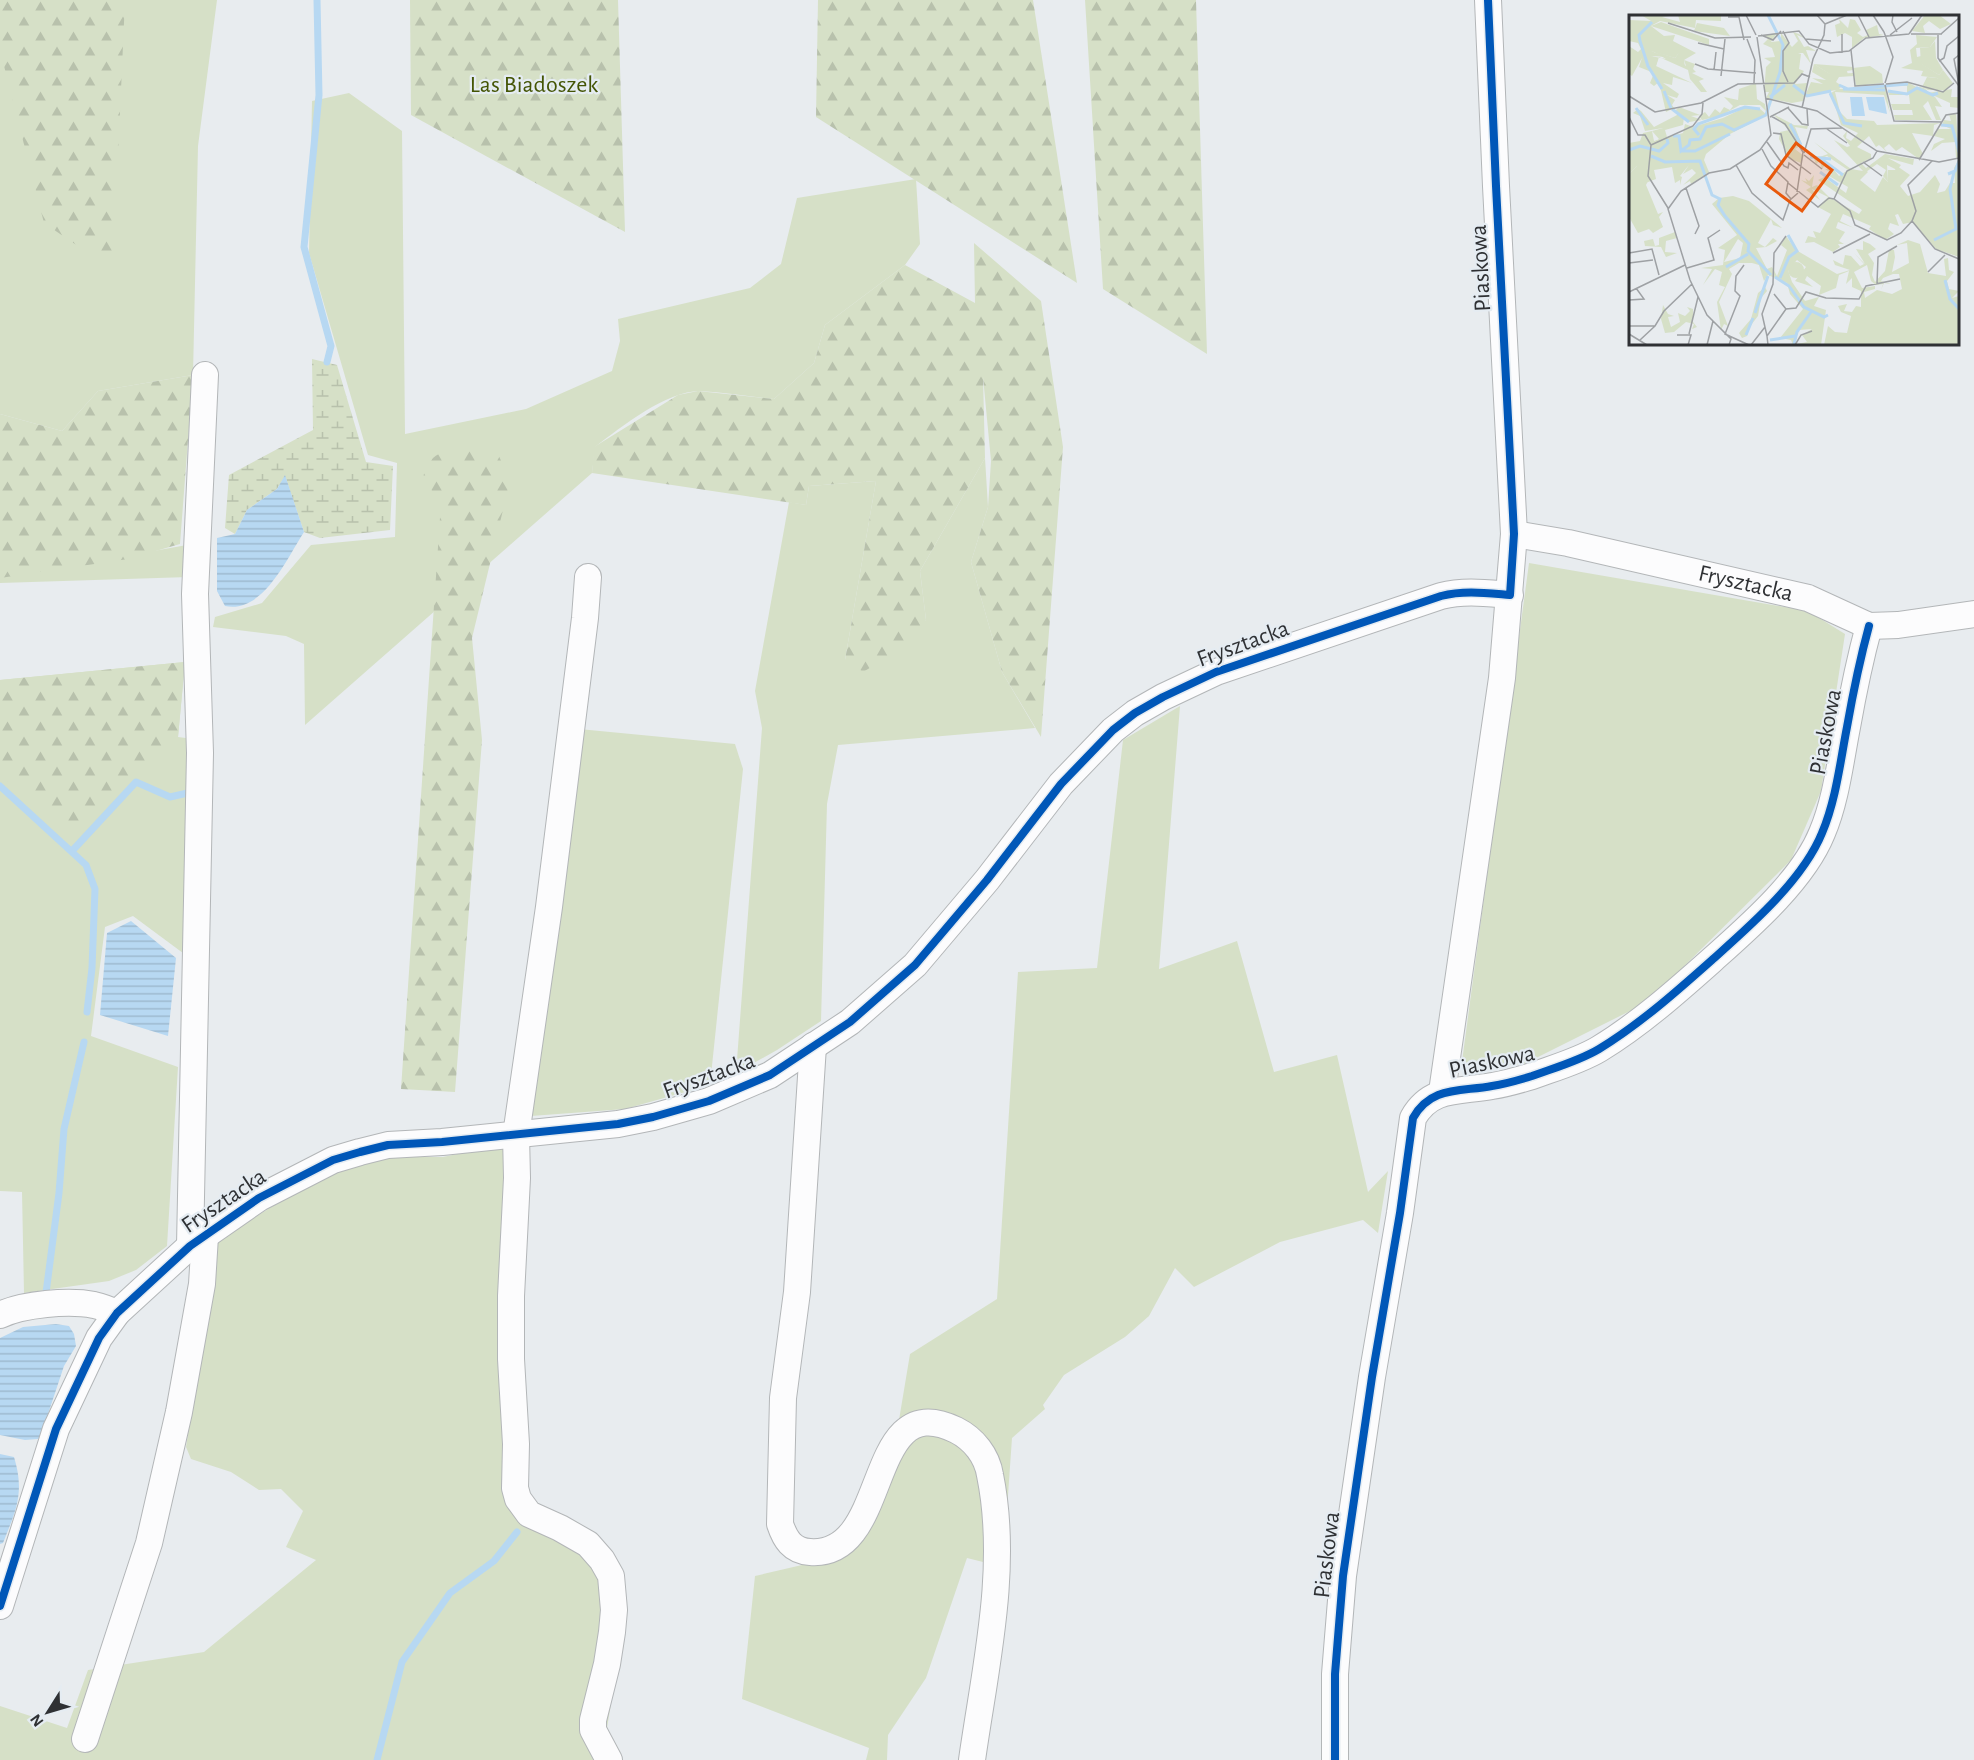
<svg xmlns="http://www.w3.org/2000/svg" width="1974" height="1760" viewBox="0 0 1974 1760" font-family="'Alegreya Sans',sans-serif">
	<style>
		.green { fill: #d6e0c7 }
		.forest { fill: url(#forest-firs) }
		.wetland { fill: url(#wetland-marsh) }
		.water { fill: url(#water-rules) }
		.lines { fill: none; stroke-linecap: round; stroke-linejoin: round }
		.stream { stroke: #b7d8f2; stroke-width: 7 }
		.minor-casing { stroke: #b3b6b8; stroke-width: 28 }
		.minor { stroke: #fcfcfd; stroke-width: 26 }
		.cycleway-casing { stroke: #e5ecf2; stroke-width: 11 }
		.cycleway { stroke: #0057b8; stroke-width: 8 }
		.labels { text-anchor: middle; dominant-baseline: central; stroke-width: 4.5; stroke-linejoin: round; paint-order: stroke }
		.park-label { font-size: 24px; fill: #445505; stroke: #e5ecf2 }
		.street-label { font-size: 24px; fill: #2f3134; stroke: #e5ecf2 }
		.inset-river { fill: none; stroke: #b7d8f2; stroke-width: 3 }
		.inset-road { fill: none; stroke: #9ea1a4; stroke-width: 1.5 }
		.view { fill: #e8590c; fill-opacity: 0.15; stroke: #e8590c; stroke-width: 3 }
		.inset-edge { fill: none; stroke: #2f3134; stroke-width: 3 }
	</style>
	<defs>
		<pattern id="forest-firs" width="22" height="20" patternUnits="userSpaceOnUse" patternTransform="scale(1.5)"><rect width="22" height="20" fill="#d6e0c7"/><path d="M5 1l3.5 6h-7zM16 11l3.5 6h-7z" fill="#b8c1ac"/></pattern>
		<pattern id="wetland-marsh" width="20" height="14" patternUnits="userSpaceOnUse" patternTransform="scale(1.5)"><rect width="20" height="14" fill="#d6e0c7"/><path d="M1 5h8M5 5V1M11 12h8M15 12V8" fill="none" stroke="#b8c1ac"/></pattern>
		<pattern id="water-rules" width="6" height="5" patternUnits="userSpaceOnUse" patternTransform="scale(1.5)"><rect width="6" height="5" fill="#b7d8f2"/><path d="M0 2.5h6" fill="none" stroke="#9ebad0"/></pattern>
	</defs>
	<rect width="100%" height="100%" fill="#e8ecef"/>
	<!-- green -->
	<g class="green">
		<polygon points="0,0 217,0 198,146 193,375 98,391 62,431 0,414"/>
		<path d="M 349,93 L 402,131 L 405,434 L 526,409 L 612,371 L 620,341 L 618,319 L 750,288 L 781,264 L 797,198 L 916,179 L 920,244 L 905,265 L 825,325 L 814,363 L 774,399 C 750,397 725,392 700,391 C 666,391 621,427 595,447 L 592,473 L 305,725 L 304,644 L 286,636 L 213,627 L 215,617 L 262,603 L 311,545 L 395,537 L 397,463 L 368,455 L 309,253 L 312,101 Z"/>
		<polygon points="985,458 988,507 971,562 1002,672 1035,728 838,745 827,804 821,1021 777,1050 736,1073 762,728 755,691 789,502 806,505 809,486 876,481 845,660 926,620 920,571"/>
		<polygon points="187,545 189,577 0,583 0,568 114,558"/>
		<polygon points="1529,563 1808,611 1845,634 1821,791 1791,860 1648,1002 1524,1064 1461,1069"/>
		<polygon points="185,662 178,737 194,739 187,956 133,916 105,927 91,1036 178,1067 167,1246 136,1270 109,1281 24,1293 22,1192 0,1191 0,680"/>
		<polygon points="1180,706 1159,969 1237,941 1274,1072 1337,1055 1368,1192 1388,1171 1378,1233 1363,1220 1280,1242 1194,1287 1175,1268 1149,1316 1125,1337 1064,1375 1043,1405 1045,1409 1012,1438 1003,1567 967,1558 926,1678 888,1735 887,1760 866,1760 869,1748 742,1699 755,1576 841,1556 890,1474 910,1354 997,1299 1018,972 1097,968 1123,740"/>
		<polygon points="579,729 735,744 743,769 710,1085 625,1109 531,1116"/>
		<polygon points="509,1143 526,1500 559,1519 597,1535 623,1578 623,1631 607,1728 618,1760 0,1760 0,1706 67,1728 88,1670 204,1652 316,1560 286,1547 303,1511 281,1489 259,1490 231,1472 191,1459 186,1447 218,1240 315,1180 383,1157 443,1157"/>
	</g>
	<!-- forest -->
	<g class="forest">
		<polygon points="0,0 125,0 113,270 44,223 0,50"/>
		<polygon points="410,0 618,0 625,232 411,115"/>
		<polygon points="818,0 1033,0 1077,283 816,117"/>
		<polygon points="1085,0 1196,0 1207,354 1103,289"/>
		<polygon points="974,243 1041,301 1063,447 1041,737 1002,672 971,562 988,507 991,461 983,377 985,458 920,571 926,620 893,654 863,672 845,660 876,481 809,486 806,505 592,473 594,447 678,395 698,391 774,399 814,363 825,325 905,265 975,303"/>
		<polygon points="193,375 180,544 128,559 0,578 0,414 62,431 98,391"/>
		<path d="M 491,448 L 498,454 L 510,481 L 472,638 L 482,740 L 455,1092 L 401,1089 L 441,503 L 423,479 C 428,443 463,449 491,448 Z"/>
		<polygon points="185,662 178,737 73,836 0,775 0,680"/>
	</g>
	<!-- wetland -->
	<polygon class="wetland" points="312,359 337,365 366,462 393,466 390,530 320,538 304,532 285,476 277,489 247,510 235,534 225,528 229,475 313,430"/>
	<!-- water -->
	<g class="water">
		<path d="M 285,475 L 304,532 C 287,558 263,614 225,606 L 217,591 L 217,538 L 235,534 L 247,510 L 277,489 Z"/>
		<polygon points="131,921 176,958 168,1036 100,1015 107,933"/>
		<polygon points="56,1324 69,1326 74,1334 76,1346 64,1366 41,1435 38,1439 25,1440 0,1435 0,1338 23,1327"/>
		<path d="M 0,1454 L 14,1457 C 25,1493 16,1510 3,1543 L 0,1544 Z"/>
	</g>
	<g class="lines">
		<!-- stream -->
		<g class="stream">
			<polyline points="317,0 319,95 304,247 331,346 327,362"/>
			<polyline points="0,786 86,865 95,889 92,968 87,1012"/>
			<polyline points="72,851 136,782 170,797 192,792"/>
			<polyline points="46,1293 59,1193 64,1129 84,1042"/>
			<polyline points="377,1760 402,1662 450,1593 494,1561 517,1532"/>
		</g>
		<!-- minor casing -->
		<g class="minor-casing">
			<g id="minor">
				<path id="s1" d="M 1514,534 L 1568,543 L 1808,598 L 1869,626 L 1898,625 L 1974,614"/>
				<polyline points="588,577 585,618 549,907 516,1135 517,1178 511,1296 511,1359 516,1444 515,1488 518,1499 529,1514 560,1528 588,1544 602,1560 611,1576 614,1610 612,1632 607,1664 593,1720 593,1730 609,1760"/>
				<path d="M 813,1046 L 797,1292 L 783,1398 L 780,1524 C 785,1539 792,1551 810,1552 C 893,1558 863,1385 956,1430 C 974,1439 987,1456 990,1475 C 1009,1568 985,1668 972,1760"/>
				<polyline points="1442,1092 1502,678 1514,534 1496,186 1488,0"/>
				<polyline points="190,1246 200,753 195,594 205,375"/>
				<path d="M 0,1315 C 23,1304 69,1300 94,1305 C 102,1307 110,1310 117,1313"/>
				<path d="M 0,1606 L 56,1429 L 99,1338 L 117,1313 L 190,1246 L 259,1198 L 333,1160 L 360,1152 L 388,1145 L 442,1142 L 618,1124 L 653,1117 L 709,1101 L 770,1075 L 850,1022 L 915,965 L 987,880 L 1061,784 L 1113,730 L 1135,713 L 1163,697 L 1216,672 L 1441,596 C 1464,590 1486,593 1510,595"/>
				<polyline points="85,1739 149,1543 179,1412 202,1284 205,1236"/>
				<path d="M 1335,1760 L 1335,1674 L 1343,1576 L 1372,1377 L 1400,1213 L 1413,1118 C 1431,1086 1460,1092 1492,1086 C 1505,1084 1519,1080 1532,1076 C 1554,1068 1579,1061 1599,1049 C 1640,1024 1677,991 1713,959 C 1750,926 1803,880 1822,833 C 1836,800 1840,763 1847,727 C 1853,693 1860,659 1869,626"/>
			</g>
		</g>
		<!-- minor -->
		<use href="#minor" class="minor"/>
		<!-- cycleway casing -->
		<g class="cycleway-casing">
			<g id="cycleway">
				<path d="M 0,1606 L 56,1429 L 99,1338 L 117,1313 L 190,1246 L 259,1198 L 333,1160 L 360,1152 L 388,1145 L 442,1142 L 618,1124 L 653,1117 L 709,1101 L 770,1075 L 850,1022 L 915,965 L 987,880 L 1061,784 L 1113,730 L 1135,713 L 1163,697 L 1216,672 L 1441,596 C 1464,590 1486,593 1510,595 L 1514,534 L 1496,186 L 1488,0"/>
				<path d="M 1335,1760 L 1335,1674 L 1343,1576 L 1372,1377 L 1400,1213 L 1413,1118 C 1431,1086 1460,1092 1492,1086 C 1505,1084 1519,1080 1532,1076 C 1554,1068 1579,1061 1599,1049 C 1640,1024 1677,991 1713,959 C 1750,926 1803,880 1822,833 C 1836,800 1840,763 1847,727 C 1853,693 1860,659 1869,626"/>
			</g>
		</g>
		<!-- cycleway -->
		<use href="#cycleway" class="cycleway"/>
	</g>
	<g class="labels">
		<!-- park labels -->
		<g class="park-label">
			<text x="534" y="85">Las Biadoszek</text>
		</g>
		<!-- street labels -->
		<g class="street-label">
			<text transform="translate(1481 268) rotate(-93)">Piaskowa</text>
			<text stroke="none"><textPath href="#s1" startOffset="237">Frysztacka</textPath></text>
			<text transform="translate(1243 644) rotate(-20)">Frysztacka</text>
			<text transform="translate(1826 732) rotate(-79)">Piaskowa</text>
			<text transform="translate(1492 1062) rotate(-12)">Piaskowa</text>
			<text transform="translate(709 1076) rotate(-20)">Frysztacka</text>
			<text transform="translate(224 1201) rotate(-34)">Frysztacka</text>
			<text transform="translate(1327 1555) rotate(-83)">Piaskowa</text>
		</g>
	</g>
	<!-- overview -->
	<g transform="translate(1629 15)">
		<rect width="330" height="330" fill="#e8ecef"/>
		<path d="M 210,4 L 219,13 L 221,4 L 226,5 L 232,15 L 228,18 L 234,22 L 239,20 L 237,15 L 248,10 L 250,19 L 255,20 L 235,23 L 223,33 L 223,22 L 216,18 L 208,22 L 206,10 L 211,8 ZM 32,7 L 80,24 L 80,30 L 22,11 ZM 68,8 L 95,13 L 101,21 L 65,16 ZM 164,17 L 170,19 L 175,23 L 168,20 L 175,32 L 179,31 L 187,36 L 177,35 L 182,49 L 174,38 L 169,38 L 172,39 L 170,54 L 175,56 L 166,69 L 178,68 L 174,86 L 163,88 L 137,83 L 140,77 L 135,77 L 137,52 L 142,47 L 135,43 L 146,42 L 143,33 L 134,29 L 139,24 L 136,20 L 148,18 L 142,27 L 152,26 L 152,18 L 163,32 L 169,26 ZM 306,26 L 307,43 L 314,55 L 310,60 L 292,49 L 291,33 L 301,32 ZM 36,32 L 51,39 L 50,45 L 57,51 L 55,45 L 66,49 L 64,54 L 67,57 L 63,58 L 75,64 L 70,66 L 78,77 L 72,77 L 61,64 L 59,55 L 30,42 L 27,51 L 22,41 L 37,44 L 22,35 L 46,43 L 49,39 ZM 185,49 L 201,59 L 224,58 L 225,61 L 210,62 L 207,67 L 213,71 L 210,74 L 256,71 L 261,98 L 255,80 L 206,77 L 211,97 L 218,104 L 245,106 L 248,110 L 311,108 L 305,110 L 304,121 L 283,118 L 294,139 L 290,144 L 273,132 L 267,136 L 260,129 L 255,133 L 258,137 L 250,130 L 247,132 L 240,121 L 228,132 L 242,139 L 242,143 L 232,148 L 237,153 L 256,139 L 285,144 L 284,150 L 259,143 L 272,150 L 268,155 L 258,150 L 259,167 L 254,161 L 257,155 L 248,149 L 237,157 L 215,133 L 221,131 L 214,121 L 218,116 L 217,123 L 222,126 L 229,118 L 212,110 L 202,78 L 207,75 L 176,81 L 182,67 L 194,69 L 183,63 L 197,65 L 183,57 ZM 241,51 L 253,59 L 254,68 L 227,71 L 224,53 ZM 298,62 L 308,63 L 321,69 L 318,75 L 299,75 L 293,72 ZM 127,68 L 128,84 L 136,89 L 137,96 L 131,90 L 111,90 L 91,101 L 73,105 L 70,101 L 76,97 L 80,102 L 86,94 L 91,98 L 95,92 L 101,95 L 104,91 L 95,82 L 109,85 L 110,74 ZM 280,68 L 306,82 L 313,92 L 306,91 L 312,105 L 307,105 L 299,86 L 294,91 L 303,105 L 266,105 L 265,100 L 284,100 L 283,95 L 264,95 L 262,89 L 281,89 L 280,80 L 260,80 L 259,76 L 278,78 L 278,71 L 258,71 ZM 117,92 L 130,93 L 138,100 L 101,119 L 77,139 L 75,145 L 80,157 L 62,169 L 61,166 L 54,170 L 67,158 L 63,154 L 54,159 L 60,150 L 51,161 L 53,162 L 51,170 L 51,165 L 46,168 L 43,152 L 25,155 L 27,164 L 14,169 L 8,151 L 0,159 L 0,128 L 11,126 L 14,118 L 23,116 L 25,126 L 54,118 L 56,109 L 64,112 L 94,103 ZM 327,98 L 330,142 L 327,143 L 326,127 L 313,128 L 302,136 L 305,129 L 316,124 L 305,121 L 309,114 L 322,114 L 313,110 L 315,105 L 322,106 L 320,99 ZM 144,99 L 165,110 L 179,111 L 178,114 L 166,112 L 173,130 L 166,134 L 175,141 L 172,148 L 161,144 L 150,124 L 151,117 L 160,115 ZM 46,217 L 48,223 L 37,226 L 36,237 L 48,238 L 37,242 L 32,232 L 16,231 L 15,226 L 24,224 L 26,231 L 30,230 L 30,223 ZM159 255a8 8 0 1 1 16 0a8 8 0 1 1-16 0Z" fill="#d6e0c7"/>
		<path d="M 12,0 L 48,0 L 33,2 L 51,7 L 49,0 L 92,1 L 92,6 L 67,5 L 66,13 L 31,6 L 22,11 L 35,21 L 46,20 L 44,26 L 67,38 L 55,45 L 56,52 L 47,44 L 50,38 L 46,43 L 22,36 L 38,42 L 22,41 L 29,44 L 27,51 L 63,68 L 44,62 L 43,70 L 34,68 L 50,79 L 48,83 L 38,80 L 46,85 L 43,90 L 45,93 L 37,97 L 30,67 L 25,71 L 21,68 L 25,58 L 10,52 L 13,43 L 3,61 L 0,59 L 0,31 L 9,37 L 12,34 L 9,28 L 0,26 L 0,5 L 22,6 ZM 296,0 L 310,0 L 322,9 L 311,14 L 300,6 L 294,11 L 296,18 L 283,16 ZM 287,20 L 308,22 L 301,32 L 287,33 L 288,42 L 292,41 L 293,49 L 310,60 L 314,55 L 324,68 L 320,72 L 308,63 L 292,61 L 294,56 L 272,53 L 283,48 L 281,35 L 288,29 ZM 185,49 L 224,52 L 224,55 L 218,56 L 219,60 L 202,60 ZM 323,74 L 322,82 L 330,82 L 330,93 L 321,92 L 321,88 L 299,78 ZM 50,92 L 71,100 L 62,101 L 73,105 L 60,107 L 55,102 L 54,110 L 36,115 L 38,122 L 50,119 L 51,133 L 61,124 L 69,124 L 69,113 L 83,116 L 89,110 L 95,118 L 90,113 L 83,119 L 78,117 L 67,131 L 52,136 L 47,121 L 32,136 L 23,136 L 35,130 L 33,125 L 23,128 L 30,124 L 23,116 L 34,113 L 16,116 L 11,101 L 4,98 L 9,94 L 12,96 L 25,112 L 50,99 L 46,96 ZM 205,125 L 240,144 L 228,142 L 230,150 L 239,157 L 231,165 L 246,177 L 254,162 L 259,167 L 259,155 L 266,155 L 268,151 L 281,160 L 271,171 L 279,181 L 291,177 L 306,160 L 311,169 L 308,178 L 316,176 L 321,168 L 326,168 L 325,153 L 330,144 L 330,242 L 307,234 L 284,207 L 274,209 L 269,199 L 266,200 L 270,211 L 261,208 L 259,214 L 265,219 L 256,225 L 240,214 L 242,211 L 214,199 L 211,206 L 225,213 L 209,207 L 207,213 L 216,217 L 210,226 L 215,229 L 209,229 L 211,232 L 204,237 L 185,227 L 176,228 L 179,221 L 187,223 L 184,216 L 191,218 L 202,199 L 189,192 L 199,182 L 183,174 L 191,185 L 177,175 L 182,172 L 172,165 L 178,167 L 176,163 L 180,166 L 185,160 L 183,172 L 188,170 L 200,182 L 230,199 L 233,195 L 189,165 L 195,162 L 217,178 L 219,172 L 200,161 L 203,159 L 196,154 L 204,154 L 210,161 L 219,155 L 198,141 L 193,143 L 198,148 L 193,154 L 191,146 L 187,149 L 185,144 L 199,139 L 185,127 L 222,154 L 234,156 ZM 19,142 L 19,156 L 12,159 L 13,163 L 15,168 L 20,164 L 17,170 L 29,199 L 34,197 L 30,202 L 34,212 L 24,218 L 20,214 L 9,218 L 0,202 L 0,159 L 9,150 L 17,154 ZM 104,181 L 120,186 L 153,213 L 144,210 L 142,204 L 129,228 L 136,232 L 144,223 L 148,226 L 137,232 L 127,233 L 138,254 L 143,252 L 148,261 L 158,235 L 152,230 L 157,221 L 167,235 L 208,259 L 221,255 L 206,250 L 204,245 L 214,250 L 216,240 L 222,241 L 231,251 L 235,249 L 225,238 L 236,249 L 227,234 L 234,235 L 234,226 L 241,229 L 247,234 L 239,239 L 245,248 L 243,260 L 246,267 L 256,256 L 260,235 L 265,235 L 266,242 L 263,257 L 280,248 L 278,228 L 268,230 L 279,225 L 291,229 L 299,258 L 317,261 L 315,244 L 319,243 L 320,255 L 325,257 L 318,266 L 320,274 L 330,276 L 323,283 L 330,281 L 330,330 L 195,330 L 199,311 L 206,317 L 218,318 L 222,301 L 212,297 L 209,291 L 218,289 L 215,296 L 223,297 L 227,291 L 232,292 L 232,276 L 223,272 L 223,263 L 217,269 L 220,256 L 210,260 L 207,273 L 190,280 L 192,271 L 178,261 L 176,265 L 184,272 L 166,266 L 177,252 L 168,245 L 159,255 L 163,267 L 176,286 L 190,282 L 185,291 L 197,295 L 192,330 L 168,329 L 178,327 L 173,320 L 183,314 L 170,315 L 164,330 L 162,325 L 151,323 L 174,294 L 161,279 L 158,268 L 139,260 L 135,266 L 130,250 L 123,248 L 110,248 L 100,254 L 103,259 L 90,287 L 99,311 L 95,309 L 92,315 L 88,287 L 96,272 L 90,270 L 93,257 L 86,254 L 74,270 L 83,254 L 72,253 L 94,250 L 96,235 L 89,233 L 108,220 L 83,189 L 90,183 ZM 109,224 L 114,228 L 111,243 L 95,247 ZM 238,250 L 242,266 L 247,270 L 254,269 L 252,275 L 255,268 L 262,269 L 252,266 L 254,263 L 264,259 L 270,259 L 273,274 L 263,279 L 248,275 L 236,283 L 235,277 L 246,274 L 246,271 L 233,273 L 225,257 ZM 136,272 L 138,276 L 132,283 L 129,301 L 119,314 L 118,321 L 113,323 L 110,318 L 122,304 L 129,278 ZM 34,290 L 39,299 L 45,301 L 39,302 L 42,312 L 51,307 L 49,298 L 56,301 L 61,296 L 58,292 L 64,294 L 64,307 L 68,312 L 63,314 L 65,309 L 57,307 L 45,317 L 36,318 L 32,304 Z" fill="#d6e0c7" fill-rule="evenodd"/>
		<path d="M282 81a9 9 0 1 1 18 0a9 9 0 1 1-18 0Z" fill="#d6e0c7"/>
		<path d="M 221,82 L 233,82 L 236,101 L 223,101 ZM 237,82 L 255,82 L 258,99 L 240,95 Z" fill="#b7d8f2"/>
		<path class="inset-river" d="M 23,7 L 10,20 L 11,26 L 19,51 L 33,74M 164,70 L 178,81 L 202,76M 210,70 L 219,74 L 279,69M 214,74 L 256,75M 35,76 L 42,93M 259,76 L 278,79 L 288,73 L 304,80 L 309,78M 201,78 L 215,108 L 233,111M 141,82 L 156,70M 7,93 L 19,110M 43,94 L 60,107M 161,109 L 172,130M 312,110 L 323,111 L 330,137M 70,120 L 65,114 L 69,109 L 116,92 L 131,94M 44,121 L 50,121 L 52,136 L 60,130 L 61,125 L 71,124 L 77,112 L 93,109 L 105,115 L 137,100 L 151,57 L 154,30 L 139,0M 0,135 L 11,131 L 30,136 L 39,128 L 38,124M 52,136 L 66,136 L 101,119M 22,141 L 36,147 L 71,146 L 83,180 L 91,184 L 89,190 L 96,201 L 120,229 L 119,236 L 142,260M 181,142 L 202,144M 191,143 L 214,160M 191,157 L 209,170M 319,159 L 326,156 L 330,146M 305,225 L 327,214 L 321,174 L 325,157M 97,252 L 119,239M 146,262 L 160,271 L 175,292 L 195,302 L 199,300M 151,263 L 160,242 L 168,236 L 159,220M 316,265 L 321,284 L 330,294M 126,298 L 139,261M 117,320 L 124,303M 141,325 L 166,321M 165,329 L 168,317 L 182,297"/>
		<path class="inset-road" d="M 117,0 L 127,20M 229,0 L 240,22M 244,0 L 255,17M 264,0 L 263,7 L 268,17M 99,2 L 110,2 L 115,25M 39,8 L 86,23 L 122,22M 196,9 L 218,0M 154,16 L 160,28 L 154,36 L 154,56 L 159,67M 255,17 L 264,42 L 256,68M 213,19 L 213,38M 280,19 L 293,0M 282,19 L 313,19M 312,19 L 330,3M 132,20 L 144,25 L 152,16M 261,20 L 283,3M 309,20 L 309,43 L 330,71M 129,21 L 170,16 L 180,29 L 201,38 L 220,36 L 237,23 L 280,19M 118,24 L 126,45 L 125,68M 176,24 L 202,26M 69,28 L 95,34M 222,35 L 226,71 L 255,69M 310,46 L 315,43 L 318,31 L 330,21M 66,49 L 79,54 L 127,58M 85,55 L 87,37M 92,61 L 96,24M 257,69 L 278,67 L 314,77 L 325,68M 256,70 L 265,106 L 313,107M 330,70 L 325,44 L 330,40M 0,81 L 26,97 L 72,88 L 109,69 L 165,68 L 173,59 L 181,62M 136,83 L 188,96 L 248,136 L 310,147 L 330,143M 159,93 L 173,109 L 179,110 L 178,94M 173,93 L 184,44 L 195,20 L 196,9 L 188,0M 142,101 L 156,109 L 174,137 L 168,177M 0,102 L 9,120 L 16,120 L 22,130 L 19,161 L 39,193M 141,102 L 160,92M 198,114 L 218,128M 144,118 L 152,119 L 157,140 L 182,159M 138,127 L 155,151 L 159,153 L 160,148 L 169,155M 22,130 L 64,111 L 73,99 L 74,88M 133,134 L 142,151 L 159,167 L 157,178 L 162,184M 175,138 L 182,114 L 213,113M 175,140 L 193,154M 290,145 L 317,100 L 330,98M 234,147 L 253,161M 107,150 L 123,178 L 154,205 L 161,185 L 169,178M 159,168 L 189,192 L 200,183 L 205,184 L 221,196 L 226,210 L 258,225 L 272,218 L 283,206 L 287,196 L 279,170 L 303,146M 57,173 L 70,211 L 66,219M 205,184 L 218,156 L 244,143 L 248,136M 283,206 L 306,234 L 330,244M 0,238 L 23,234 L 30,260M 204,238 L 241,219M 0,248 L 24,245M 115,250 L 107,261 L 106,276 L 111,281 L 96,319 L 120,330M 58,253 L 85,245 L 79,223 L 91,215M 299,257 L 316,240M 248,269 L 249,242 L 268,231M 0,277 L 56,250M 145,279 L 157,294M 0,285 L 15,284 L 7,273M 0,311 L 26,311 L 35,296 L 63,269M 0,319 L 18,330M 60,319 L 69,282M 48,320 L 62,320 L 59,330M 138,321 L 133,299 L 144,269 L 145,238 L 157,221M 11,325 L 26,311M 78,330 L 84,306M 100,330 L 102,324 L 78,300 L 61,265 L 39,194 L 52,176 L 80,158 L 101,154 L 131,135 L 142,120 L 128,22M 122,330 L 136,312M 139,330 L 138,321 L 157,294 L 167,293 L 177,277 L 197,283 L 230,284 L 237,271 L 271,264M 166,330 L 172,320 L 183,316"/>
		<path class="view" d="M 167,128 L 203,155 L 173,196 L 137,169 Z"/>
		<rect width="330" height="330" class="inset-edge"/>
	</g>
	<!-- north arrow -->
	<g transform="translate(48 1712) rotate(233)" stroke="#e5ecf2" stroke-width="4.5" paint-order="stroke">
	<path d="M0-4.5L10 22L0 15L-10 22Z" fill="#2f3134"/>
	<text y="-9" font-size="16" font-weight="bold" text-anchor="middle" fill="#2f3134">N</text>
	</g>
</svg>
